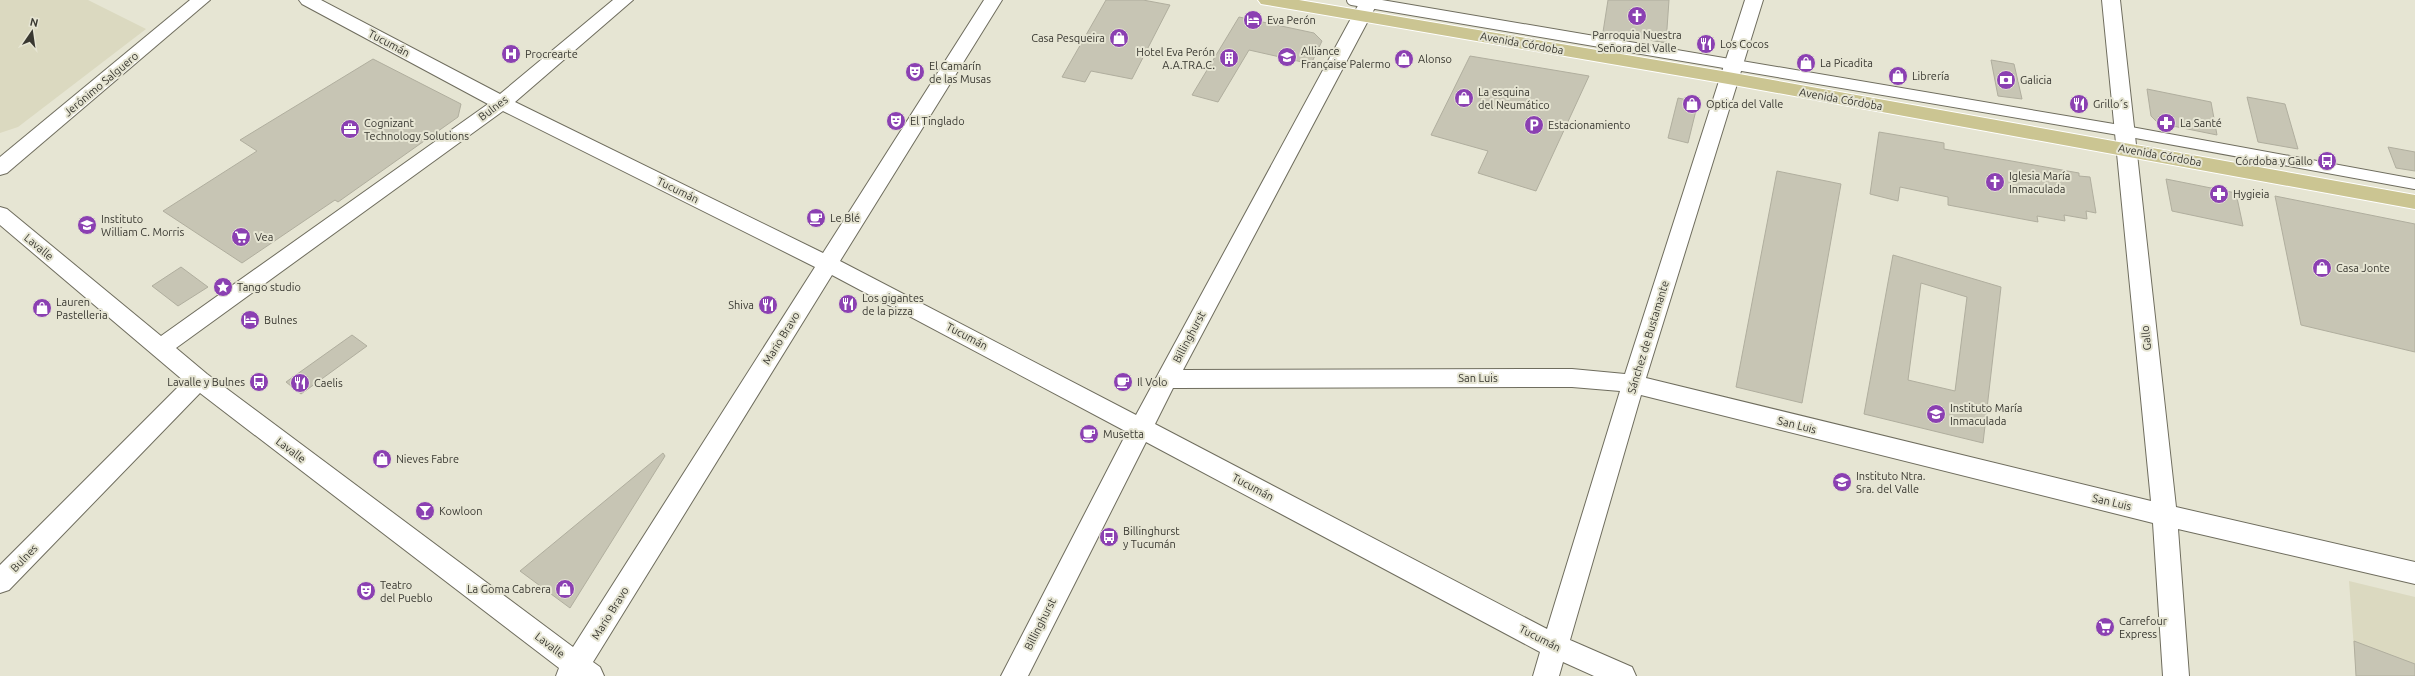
<svg xmlns="http://www.w3.org/2000/svg" width="2415" height="676" viewBox="0 0 2415 676" font-family="Ubuntu,sans-serif">
	<style>
		.built { fill: #dbd9c0 }
		.building { fill: #c7c5b4; stroke: #b0ae9e; fill-rule: evenodd }
		.lines { fill: none; stroke-linecap: round; stroke-linejoin: round }
		.service-casing { stroke: #6f6d5e; stroke-width: 12 }
		.minor-casing { stroke: #6f6d5e; stroke-width: 2 }
		.tertiary-casing { stroke: #6f6d5e; stroke-width: 2 }
		.primary-casing { stroke: #fff; stroke-width: 2 }
		.service { stroke: #fff; stroke-width: 10 }
		.minor { fill: #fff; fill-rule: evenodd }
		.tertiary { fill: #fff; fill-rule: evenodd }
		.primary { fill: #cbc592; fill-rule: evenodd }
		.labels { text-anchor: middle; dominant-baseline: central; stroke-width: 4; stroke-linejoin: round; paint-order: stroke }
		.poi-label { font-size: 11px; fill: #393831; stroke: #e6e5d3; text-anchor: start }
		.street-label { font-size: 11px; fill: #393831; stroke: #e6e5d3 }
	</style>
	<rect width="100%" height="100%" fill="#e6e5d3"/>
	<!-- built -->
	<g class="built">
		<polygon points="0,0 88,0 146,29 18,127 0,133"/>
		<polygon points="2349,581 2415,597 2415,676 2356,676"/>
	</g>
	<!-- building -->
	<g class="building">
		<polygon points="1106,0 1143,0 1170,5 1132,79 1091,71 1085,82 1062,77"/>
		<polygon points="1608,0 1669,0 1666,43 1603,32"/>
		<polygon points="1239,17 1314,33 1322,41 1311,64 1249,50 1218,102 1192,95"/>
		<polygon points="1470,56 1589,76 1536,191 1478,173 1488,151 1431,135"/>
		<polygon points="373,59 461,104 458,117 338,202 335,200 242,263 163,211 257,151 240,140"/>
		<polygon points="1991,60 2014,64 2022,99 1998,96"/>
		<polygon points="2147,89 2211,102 2217,135 2158,123 2151,116"/>
		<polygon points="2247,97 2285,104 2298,149 2258,142"/>
		<polygon points="1678,98 1698,102 1688,143 1668,138"/>
		<polygon points="1879,132 1944,143 1944,149 2079,173 2079,176 2090,177 2096,213 2086,211 2087,219 2064,215 2065,221 2037,216 2038,222 1948,205 1948,197 1900,187 1898,201 1870,194"/>
		<polygon points="2388,147 2415,152 2415,171 2396,168"/>
		<polygon points="1777,171 1841,184 1802,403 1736,387"/>
		<polygon points="2166,179 2236,193 2243,226 2172,211"/>
		<polygon points="2275,196 2415,224 2415,352 2301,325"/>
		<path d="M 1893,255 L 2001,287 L 1983,443 L 1864,414 ZM 1921,283 L 1967,297 L 1955,391 L 1908,380 Z"/>
		<polygon points="181,267 208,287 178,306 152,286"/>
		<polygon points="352,335 367,346 301,394 286,382"/>
		<polygon points="663,453 665,456 570,608 520,571"/>
		<polygon points="2354,641 2415,664 2415,676 2356,676"/>
	</g>
	<g class="lines">
		<!-- service casing -->
		<g class="service-casing">
			<polyline id="service" points="1352,0 2125,131 2415,184"/>
		</g>
		<!-- minor casing -->
		<g class="minor-casing">
			<path id="minor" d="M 299,0 L 321,0 L 500,94 L 613,0 L 633,0 L 515,102 L 823,253 L 984,0 L 1002,0 L 840,261 L 1136,415 L 1361,0 L 1379,0 L 1183,370 L 1572,369 L 1625,374 L 1745,0 L 1763,0 L 1646,378 L 2151,501 L 2102,0 L 2120,0 L 2176,507 L 2415,562 L 2415,584 L 2178,529 L 2189,676 L 2163,676 L 2153,523 L 1641,395 L 1570,640 L 1632,667 L 1636,676 L 1594,676 L 1563,662 L 1559,676 L 1533,676 L 1540,652 L 1146,442 L 1028,676 L 1001,676 L 1127,432 L 832,275 L 593,662 L 600,667 L 604,676 L 556,676 L 559,668 L 200,393 L 9,590 L 0,593 L 0,565 L 184,381 L 0,225 L 0,207 L 7,209 L 161,336 L 488,104 L 302,4 ZM 503,111 L 815,267 L 573,647 L 207,374 L 176,348 ZM 1572,387 L 1620,391 L 1547,629 L 1155,424 L 1173,388 Z"/>
		</g>
		<!-- tertiary casing -->
		<g class="tertiary-casing">
			<polygon id="tertiary" points="190,0 210,0 7,173 0,175 0,157"/>
		</g>
		<!-- primary casing -->
		<g class="primary-casing">
			<polygon id="primary" points="1258,0 1299,0 1728,72 2415,195 2415,209 1728,84 1267,5 1261,4"/>
		</g>
		<!-- service -->
		<use href="#service" class="service"/>
		<!-- minor -->
		<use href="#minor" class="minor"/>
		<!-- tertiary -->
		<use href="#tertiary" class="tertiary"/>
		<!-- primary -->
		<use href="#primary" class="primary"/>
	</g>
	<!-- icons -->
	<defs>
		<g id="church-disc" transform="scale(1)"><circle r="9.5" fill="#8b40b2" stroke="#e6e5d3"/><path d="M-1.2-6h2.4v3.5h3.3v2.4h-3.3V6h-2.4V-.1h-3.3v-2.4h3.3Z" fill="#fff"/></g>
		<g id="hotel-disc" transform="scale(1)"><circle r="9.5" fill="#8b40b2" stroke="#e6e5d3"/><path d="M-6-4.5h1.5V1H6V5H4.5V3h-9V5H-6ZM-4 0a1.8 1.8 0 1 1 3.6 0ZM.5 0V-2.5h3Q6-2.5 6 0Z" fill="#fff"/></g>
		<g id="shop-disc" transform="scale(1)"><circle r="9.5" fill="#8b40b2" stroke="#e6e5d3"/><path d="M-5-2.5h2.3a2.7 3.5 0 0 1 5.4 0H5L5.5 6h-11ZM-1.5-2.5h3a1.5 2.3 0 0 0-3 0Z" fill="#fff"/></g>
		<g id="restaurant-disc" transform="scale(1)"><circle r="9.5" fill="#8b40b2" stroke="#e6e5d3"/><path d="M-5-6h1v4h1v-4h1v4h1v-4h1v5L-1.5 .5V6h-2V.5L-5-1ZM5-6V6H3V1.5H1.5Q1.5-4 5-6Z" fill="#fff"/></g>
		<g id="hospital-disc" transform="scale(1)"><circle r="9.5" fill="#8b40b2" stroke="#e6e5d3"/><path d="M-5-5h3v3.5h4V-5h3V5h-3V1.5h-4V5h-3Z" fill="#fff"/></g>
		<g id="university-disc" transform="scale(1)"><circle r="9.5" fill="#8b40b2" stroke="#e6e5d3"/><path d="M0-5L7-2L0 1L-7-2ZM-4 1L0 2.5L4 1V4Q0 6-4 4Z" fill="#fff"/></g>
		<g id="building-disc" transform="scale(1)"><circle r="9.5" fill="#8b40b2" stroke="#e6e5d3"/><path d="M-4-6H4V6H1V3H-1V6H-4ZM-2.5-4.3h1.7v1.8h-1.7ZM.8-4.3h1.7v1.8H.8ZM-2.5-1h1.7V.8h-1.7ZM.8-1h1.7V.8H.8Z" fill="#fff"/></g>
		<g id="theatre-disc" transform="scale(1)"><circle r="9.5" fill="#8b40b2" stroke="#e6e5d3"/><path d="M-5-5.5Q0-4 5-5.5V0Q5 5 0 6Q-5 5-5 0ZM-3.3-2.5H-1v1.5H-3.3ZM1-2.5H3.3v1.5H1ZM-2.8 1Q0 5.5 2.8 1Z" fill="#fff"/></g>
		<g id="bank-disc" transform="scale(1)"><circle r="9.5" fill="#8b40b2" stroke="#e6e5d3"/><path d="M-6-4H6V4H-6ZM0-2.3a2.3 2.3 0 1 0 0 4.6a2.3 2.3 0 1 0 0-4.6Z" fill="#fff"/></g>
		<g id="pharmacy-disc" transform="scale(1)"><circle r="9.5" fill="#8b40b2" stroke="#e6e5d3"/><path d="M-2-6h4v4h4v4h-4v4h-4v-4h-4v-4h4Z" fill="#fff"/></g>
		<g id="parking-disc" transform="scale(1)"><circle r="9.5" fill="#8b40b2" stroke="#e6e5d3"/><path d="M-3.5-5.5H1a3.5 3.5 0 0 1 0 7H-1V5.5H-3.5ZM-1-3.4V-.6H.8a1.4 1.4 0 0 0 0-2.8Z" fill="#fff"/></g>
		<g id="office-disc" transform="scale(1)"><circle r="9.5" fill="#8b40b2" stroke="#e6e5d3"/><path d="M-6-3h4V-5.5h4V-3h4V5H-6ZM-1-4.5V-3h2v-1.5ZM-6 0V1H6V0Z" fill="#fff"/></g>
		<g id="bus-disc" transform="scale(1)"><circle r="9.5" fill="#8b40b2" stroke="#e6e5d3"/><path d="M-5-6H5V4H4V6H2V4H-2V6H-4V4H-5ZM-3.5-4V0h7V-4ZM-3.5 1.2v1.5H-2V1.2ZM2 1.2v1.5H3.5V1.2Z" fill="#fff"/></g>
		<g id="cafe-disc" transform="scale(1)"><circle r="9.5" fill="#8b40b2" stroke="#e6e5d3"/><path d="M-5.5-4.5H6V0H3Q3 3.5 0 3.5H-2.5Q-5.5 3.5-5.5 0ZM3-3.2v2h1.7v-2ZM-6 4.5H4V6H-6Z" fill="#fff"/></g>
		<g id="school-disc" transform="scale(1)"><circle r="9.5" fill="#8b40b2" stroke="#e6e5d3"/><path d="M0-5L7-2L0 1L-7-2ZM-4 1L0 2.5L4 1V4Q0 6-4 4Z" fill="#fff"/></g>
		<g id="supermarket-disc" transform="scale(1)"><circle r="9.5" fill="#8b40b2" stroke="#e6e5d3"/><path d="M-6-5.5h2.5l.6 2H6L4.5 2H-2.5L-4.4-4H-6ZM-1.5 3.2a1.3 1.3 0 1 0 .1 0ZM3 3.2a1.3 1.3 0 1 0 .1 0Z" fill="#fff"/></g>
		<g id="sight-disc" transform="scale(1)"><circle r="9.5" fill="#8b40b2" stroke="#e6e5d3"/><path d="M0-6L1.8-2.2L6-1.7L2.9 1.2L3.7 5.4L0 3.3L-3.7 5.4L-2.9 1.2L-6-1.7L-1.8-2.2Z" fill="#fff"/></g>
		<g id="bar-disc" transform="scale(1)"><circle r="9.5" fill="#8b40b2" stroke="#e6e5d3"/><path d="M-6-5H6L.8 .8V4.5H3.5V6h-7V4.5H-.8V.8Z" fill="#fff"/></g>
	</defs>
	<g fill-rule="evenodd">
		<use href="#church-disc" x="1637" y="16"/>
		<use href="#hotel-disc" x="1253" y="20"/>
		<use href="#shop-disc" x="1119" y="38"/>
		<use href="#restaurant-disc" x="1706" y="44"/>
		<use href="#hospital-disc" x="511" y="54"/>
		<use href="#university-disc" x="1287" y="57"/>
		<use href="#building-disc" x="1229" y="58"/>
		<use href="#shop-disc" x="1404" y="59"/>
		<use href="#shop-disc" x="1806" y="63"/>
		<use href="#theatre-disc" x="915" y="72"/>
		<use href="#shop-disc" x="1898" y="76"/>
		<use href="#bank-disc" x="2006" y="80"/>
		<use href="#shop-disc" x="1464" y="98"/>
		<use href="#shop-disc" x="1692" y="104"/>
		<use href="#restaurant-disc" x="2079" y="104"/>
		<use href="#theatre-disc" x="896" y="121"/>
		<use href="#pharmacy-disc" x="2166" y="123"/>
		<use href="#parking-disc" x="1534" y="125"/>
		<use href="#office-disc" x="350" y="129"/>
		<use href="#bus-disc" x="2327" y="161"/>
		<use href="#church-disc" x="1995" y="182"/>
		<use href="#pharmacy-disc" x="2219" y="194"/>
		<use href="#cafe-disc" x="816" y="218"/>
		<use href="#school-disc" x="87" y="225"/>
		<use href="#supermarket-disc" x="241" y="237"/>
		<use href="#shop-disc" x="2322" y="268"/>
		<use href="#sight-disc" x="223" y="287"/>
		<use href="#restaurant-disc" x="848" y="304"/>
		<use href="#restaurant-disc" x="768" y="305"/>
		<use href="#shop-disc" x="42" y="308"/>
		<use href="#hotel-disc" x="250" y="320"/>
		<use href="#bus-disc" x="259" y="382"/>
		<use href="#cafe-disc" x="1123" y="382"/>
		<use href="#restaurant-disc" x="300" y="383"/>
		<use href="#school-disc" x="1936" y="414"/>
		<use href="#cafe-disc" x="1089" y="434"/>
		<use href="#shop-disc" x="382" y="459"/>
		<use href="#school-disc" x="1842" y="482"/>
		<use href="#bar-disc" x="425" y="511"/>
		<use href="#bus-disc" x="1109" y="537"/>
		<use href="#shop-disc" x="565" y="589"/>
		<use href="#theatre-disc" x="366" y="591"/>
		<use href="#supermarket-disc" x="2105" y="627"/>
	</g>
	<g class="labels">
		<!-- poi labels -->
		<g class="poi-label">
			<text x="1267" y="20">Eva Perón</text>
			<text x="1637" y="35" text-anchor="middle">Parroquia Nuestra<tspan x="1637" dy="13">Señora del Valle</tspan></text>
			<text x="1105" y="38" text-anchor="end">Casa Pesqueira</text>
			<text x="1720" y="44">Los Cocos</text>
			<text x="1301" y="51">Alliance<tspan x="1301" dy="13">Française Palermo</tspan></text>
			<text x="1215" y="52" text-anchor="end">Hotel Eva Perón<tspan x="1215" dy="13">A.A.TRA.C.</tspan></text>
			<text x="525" y="54">Procrearte</text>
			<text x="1418" y="59">Alonso</text>
			<text x="1820" y="63">La Picadita</text>
			<text x="929" y="66">El Camarín<tspan x="929" dy="13">de las Musas</tspan></text>
			<text x="1912" y="76">Librería</text>
			<text x="2020" y="80">Galicia</text>
			<text x="1478" y="92">La esquina<tspan x="1478" dy="13">del Neumático</tspan></text>
			<text x="1706" y="104">Optica del Valle</text>
			<text x="2093" y="104">Grillo´s</text>
			<text x="910" y="121">El Tinglado</text>
			<text x="364" y="123">Cognizant<tspan x="364" dy="13">Technology Solutions</tspan></text>
			<text x="2180" y="123">La Santé</text>
			<text x="1548" y="125">Estacionamiento</text>
			<text x="2313" y="161" text-anchor="end">Córdoba y Gallo</text>
			<text x="2009" y="176">Iglesia María<tspan x="2009" dy="13">Inmaculada</tspan></text>
			<text x="2233" y="194">Hygieia</text>
			<text x="830" y="218">Le Blé</text>
			<text x="101" y="219">Instituto<tspan x="101" dy="13">William C. Morris</tspan></text>
			<text x="255" y="237">Vea</text>
			<text x="2336" y="268">Casa Jonte</text>
			<text x="237" y="287">Tango studio</text>
			<text x="862" y="298">Los gigantes<tspan x="862" dy="13">de la pizza</tspan></text>
			<text x="56" y="302">Lauren<tspan x="56" dy="13">Pastelleria</tspan></text>
			<text x="754" y="305" text-anchor="end">Shiva</text>
			<text x="264" y="320">Bulnes</text>
			<text x="245" y="382" text-anchor="end">Lavalle y Bulnes</text>
			<text x="1137" y="382">Il Volo</text>
			<text x="314" y="383">Caelis</text>
			<text x="1950" y="408">Instituto María<tspan x="1950" dy="13">Inmaculada</tspan></text>
			<text x="1103" y="434">Musetta</text>
			<text x="396" y="459">Nieves Fabre</text>
			<text x="1856" y="476">Instituto Ntra.<tspan x="1856" dy="13">Sra. del Valle</tspan></text>
			<text x="439" y="511">Kowloon</text>
			<text x="1123" y="531">Billinghurst<tspan x="1123" dy="13">y Tucumán</tspan></text>
			<text x="380" y="585">Teatro<tspan x="380" dy="13">del Pueblo</tspan></text>
			<text x="551" y="589" text-anchor="end">La Goma Cabrera</text>
			<text x="2119" y="621">Carrefour<tspan x="2119" dy="13">Express</tspan></text>
		</g>
		<!-- street labels -->
		<g class="street-label">
			<text transform="translate(389 43) rotate(28)">Tucumán</text>
			<text transform="translate(1522 43) rotate(10)">Avenida Córdoba</text>
			<text transform="translate(101 84) rotate(-40)">Jerónimo Salguero</text>
			<text transform="translate(1841 99) rotate(10)">Avenida Córdoba</text>
			<text transform="translate(493 108) rotate(-37)">Bulnes</text>
			<text transform="translate(2160 155) rotate(10)">Avenida Córdoba</text>
			<text transform="translate(678 190) rotate(26)">Tucumán</text>
			<text transform="translate(39 247) rotate(40)">Lavalle</text>
			<text transform="translate(967 336) rotate(28)">Tucumán</text>
			<text transform="translate(1189 337) rotate(-62)">Billinghurst</text>
			<text transform="translate(1648 337) rotate(-73)">Sánchez de Bustamante</text>
			<text transform="translate(781 338) rotate(-58)">Mario Bravo</text>
			<text transform="translate(2146 338) rotate(-96)">Gallo</text>
			<text x="1478" y="378">San Luis</text>
			<text transform="translate(1797 425) rotate(14)">San Luis</text>
			<text transform="translate(291 450) rotate(37)">Lavalle</text>
			<text transform="translate(1253 487) rotate(28)">Tucumán</text>
			<text transform="translate(2112 502) rotate(13)">San Luis</text>
			<text transform="translate(24 558) rotate(-46)">Bulnes</text>
			<text transform="translate(610 613) rotate(-58)">Mario Bravo</text>
			<text transform="translate(1040 624) rotate(-63)">Billinghurst</text>
			<text transform="translate(1540 638) rotate(27)">Tucumán</text>
			<text transform="translate(550 645) rotate(37)">Lavalle</text>
		</g>
	</g>
	<!-- north arrow -->
	<g transform="translate(32 32) rotate(13)" stroke="#e6e5d3" stroke-width="3" paint-order="stroke">
	<path d="M0-3L7 15L0 10L-7 15Z" fill="#393831"/>
	<text y="-6" font-size="11" font-weight="bold" text-anchor="middle" fill="#393831">N</text>
	</g>
</svg>
